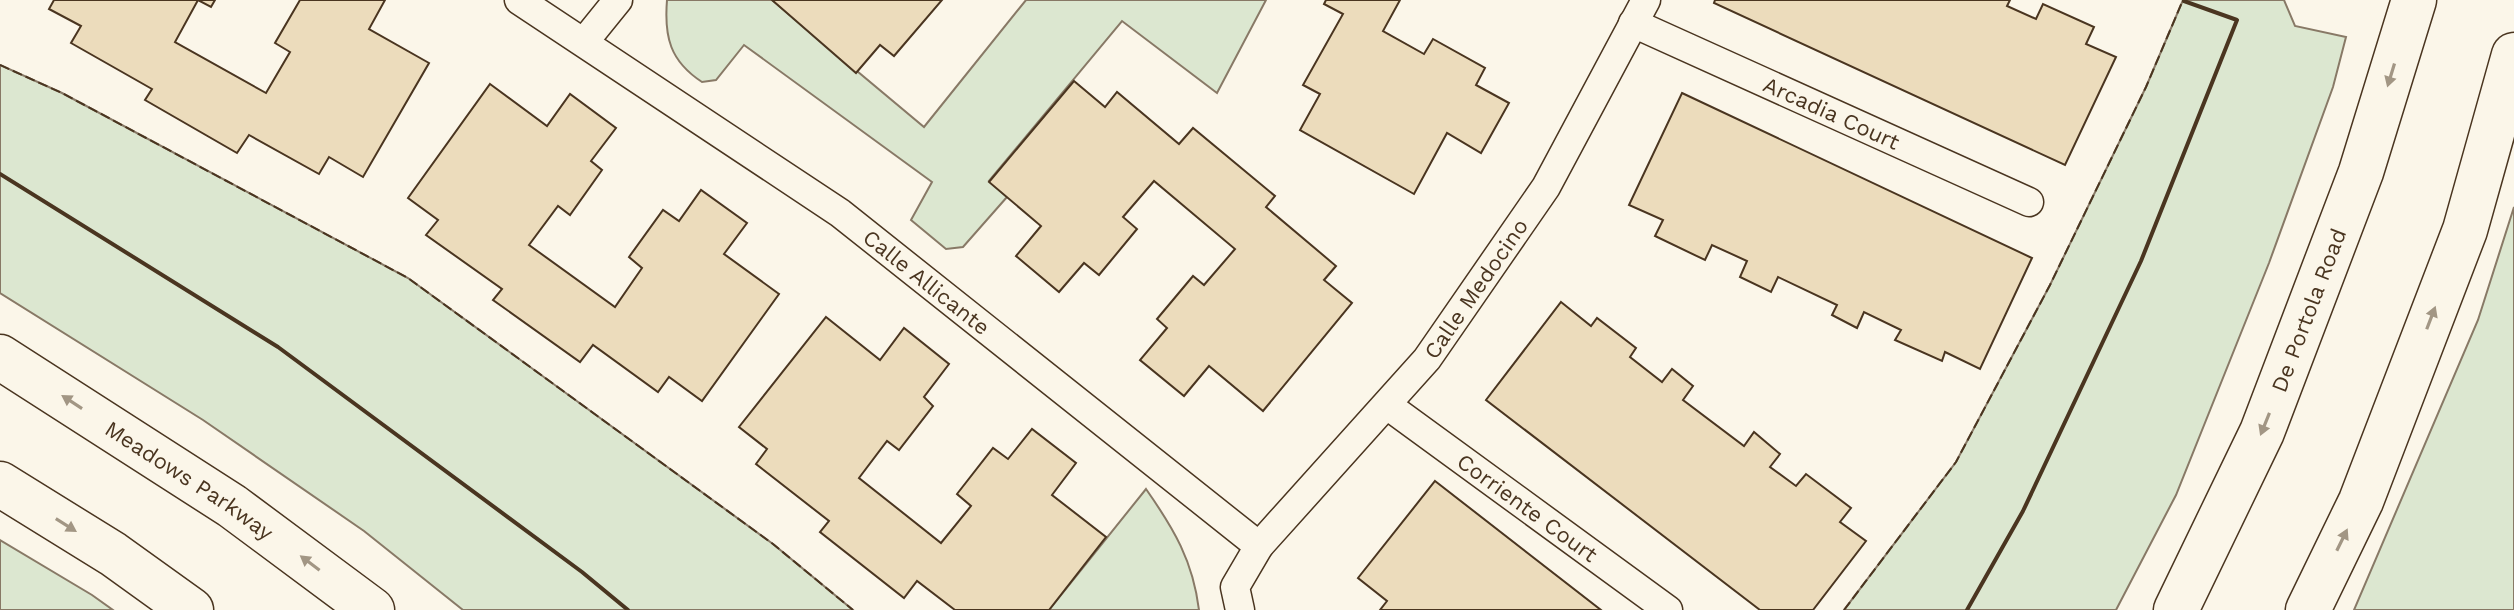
<svg xmlns="http://www.w3.org/2000/svg" width="2514" height="610" viewBox="0 0 2514 610" font-family="'Work Sans',sans-serif">
	<style>
		.garden { fill: #dce7d0; stroke: #887966; stroke-width: 2 }
		.building { fill: #ecdcbc; stroke: #4a3520; stroke-width: 2 }
		.lines { fill: none; stroke-linecap: round; stroke-linejoin: round }
		.service-casing { stroke: #4a3520; stroke-width: 31 }
		.secondary-casing { stroke: #4a3520; stroke-width: 47 }
		.service { stroke: #fbf6e9; stroke-width: 28 }
		.secondary { stroke: #fbf6e9; stroke-width: 44 }
		.fence { stroke: #4a3520; stroke-width: 2; stroke-dasharray: 10 4; stroke-linecap: butt }
		.wall { stroke: #4a3520; stroke-width: 4 }
		.oneway { fill: #a29684 }
		.labels { text-anchor: middle; dominant-baseline: central; stroke-width: 6; stroke-linejoin: round; paint-order: stroke }
		.street-label { font-size: 22px; fill: #4a3520; stroke: #fbf6e9 }
	</style>
	<rect width="100%" height="100%" fill="#fbf6e9"/>
	<!-- garden -->
	<g class="garden">
		<path d="M 667,0 L 772,0 L 924,127 L 1026,0 L 1266,0 L 1217,93 L 1122,21 L 989,181 L 1007,197 L 963,247 L 946,249 L 911,220 L 932,182 L 744,45 L 716,80 L 702,82 C 670,61 664,37 667,0 Z"/>
		<polygon points="2183,0 2284,0 2295,26 2346,37 2333,87 2269,263 2176,495 2116,610 1844,610 1956,462 2050,285 2146,87"/>
		<polygon points="0,65 62,93 408,278 773,544 853,610 463,610 364,531 203,420 0,293"/>
		<polygon points="2514,207 2514,610 2354,610 2478,320"/>
		<path d="M 1146,489 C 1174,529 1193,561 1199,610 L 1049,610 Z"/>
		<polygon points="0,540 92,595 113,610 0,610"/>
	</g>
	<!-- building -->
	<g class="building">
		<polygon points="54,0 215,0 211,7 198,0 175,42 266,93 290,52 275,43 300,0 385,0 369,29 429,63 363,177 329,157 319,174 249,135 237,153 145,100 152,89 71,43 81,26 49,9"/>
		<polygon points="772,0 942,0 894,56 880,45 856,73"/>
		<polygon points="1326,0 1400,0 1383,31 1424,54 1433,39 1485,68 1476,85 1509,103 1481,153 1447,133 1414,194 1300,130 1320,94 1303,85 1343,14 1324,4"/>
		<polygon points="1715,0 2010,0 2007,6 2036,19 2043,4 2094,27 2086,44 2116,57 2065,165 1714,3"/>
		<polygon points="1074,81 1105,107 1117,92 1179,144 1193,128 1275,196 1266,207 1336,266 1324,280 1352,303 1263,411 1209,366 1184,396 1140,360 1167,328 1157,319 1193,276 1204,285 1235,249 1154,181 1123,217 1137,229 1099,275 1084,263 1059,292 1016,256 1041,226 989,182"/>
		<polygon points="490,84 547,126 570,94 616,128 591,161 602,170 570,215 558,206 529,245 615,307 642,268 629,257 663,210 679,221 701,190 747,223 724,254 779,294 702,401 669,377 658,392 593,345 580,362 493,300 502,289 426,235 438,220 408,198"/>
		<polygon points="1682,93 2032,258 1980,369 1945,352 1942,361 1895,340 1901,330 1864,312 1857,328 1832,315 1837,305 1778,277 1771,292 1740,277 1747,261 1712,245 1705,260 1655,236 1663,220 1629,205"/>
		<polygon points="1561,302 1591,326 1597,318 1636,348 1630,357 1662,382 1672,369 1693,386 1683,400 1744,446 1754,432 1780,454 1770,467 1796,486 1806,474 1851,508 1840,522 1866,541 1813,610 1760,610 1486,400"/>
		<polygon points="826,317 880,360 904,328 949,364 924,397 933,406 899,450 887,441 859,478 941,543 971,506 957,494 993,448 1008,459 1032,429 1076,463 1052,495 1106,537 1049,610 955,610 917,581 904,598 820,532 829,521 756,464 767,449 739,427"/>
		<polygon points="1435,481 1601,610 1380,610 1387,601 1358,578"/>
	</g>
	<g class="lines">
		<!-- service casing -->
		<g class="service-casing">
			<g id="service">
				<path id="s1" d="M 519,0 L 840,213 L 1259,546"/>
				<path id="s2" d="M 1633,23 L 2029,202"/>
				<polyline points="584,42 618,0"/>
				<path id="s3" d="M 1387,405 L 1668,610"/>
				<path id="s4" d="M 1240,610 L 1235,587 L 1259,546 L 1427,359 L 1546,187 L 1646,0"/>
			</g>
		</g>
		<!-- secondary casing -->
		<g class="secondary-casing">
			<g id="secondary">
				<path id="s5" d="M 0,357 L 232,506 L 372,610"/>
				<polyline points="0,484 113,554 191,610"/>
				<path id="s6" d="M 2176,610 L 2262,432 L 2361,172 L 2414,0"/>
				<polyline points="2308,610 2361,501 2465,230 2514,55"/>
			</g>
		</g>
		<!-- service -->
		<use href="#service" class="service"/>
		<!-- secondary -->
		<use href="#secondary" class="secondary"/>
		<!-- fence -->
		<g class="fence">
			<polyline points="0,65 62,93 408,278 773,544 853,610"/>
			<polyline points="1844,610 1956,462 2050,285 2146,87 2183,0"/>
		</g>
		<!-- wall -->
		<g class="wall">
			<polyline points="0,174 278,347 582,572 628,610"/>
			<polyline points="1967,610 2023,511 2141,261 2237,20 2184,1"/>
		</g>
	</g>
	<!-- one-way arrows -->
	<defs><path id="oneway-solid" d="M-6-.8H1V-3.2L6.5 0L1 3.2V.8H-6Z" transform="scale(2)"/></defs>
	<g class="oneway">
		<use href="#oneway-solid" transform="translate(2391 75) rotate(107)"/>
		<use href="#oneway-solid" transform="translate(2431 318) rotate(-69)"/>
		<use href="#oneway-solid" transform="translate(72 402) rotate(-147)"/>
		<use href="#oneway-solid" transform="translate(2265 424) rotate(112)"/>
		<use href="#oneway-solid" transform="translate(66 525) rotate(32)"/>
		<use href="#oneway-solid" transform="translate(2342 540) rotate(-64)"/>
		<use href="#oneway-solid" transform="translate(310 563) rotate(-143)"/>
	</g>
	<g class="labels">
		<!-- street labels -->
		<g class="street-label">
			<text stroke="none"><textPath href="#s2" startOffset="218">Arcadia Court</textPath></text>
			<text stroke="none"><textPath href="#s1" startOffset="496">Calle Allicante</textPath></text>
			<text stroke="none"><textPath href="#s4" startOffset="408">Calle Medocino</textPath></text>
			<text stroke="none"><textPath href="#s6" startOffset="328">De Portola Road</textPath></text>
			<text stroke="none"><textPath href="#s5" startOffset="226">Meadows Parkway</textPath></text>
			<text stroke="none"><textPath href="#s3" startOffset="174">Corriente Court</textPath></text>
		</g>
	</g>
</svg>
